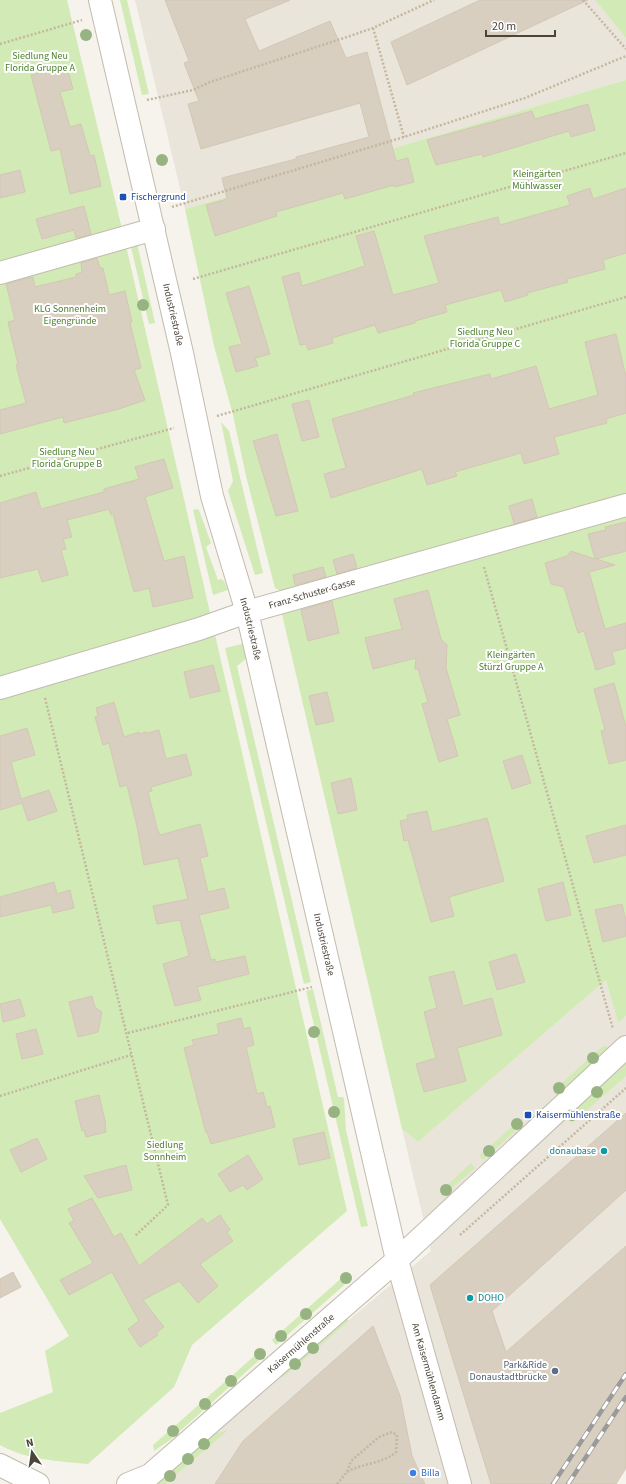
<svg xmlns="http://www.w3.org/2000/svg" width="626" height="1484" viewBox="0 0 626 1484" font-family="'Source Sans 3',sans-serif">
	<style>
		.residential { fill: #eae5da }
		.green { fill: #d2eab5 }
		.building { fill: #d8cfc1; stroke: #d3c7b4 }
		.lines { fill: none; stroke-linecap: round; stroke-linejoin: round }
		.minor-casing { stroke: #c2bbae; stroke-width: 24 }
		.path { stroke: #c4b79f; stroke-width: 2.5; stroke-dasharray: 2 2; stroke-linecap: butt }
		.minor { stroke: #fff; stroke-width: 22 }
		.rail-casing { stroke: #9a9a9a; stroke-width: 4.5 }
		.rail { stroke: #fff; stroke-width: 3; stroke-dasharray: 9; stroke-linecap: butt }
		.tree { fill: #97b381 }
		.transit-dot { fill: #1a4fb4; stroke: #fff; stroke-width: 1.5 }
		.culture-dot { fill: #0f9aa8; stroke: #fff; stroke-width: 1.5 }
		.service-dot { fill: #5c6f8a; stroke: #fff; stroke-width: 1.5 }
		.shop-dot { fill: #3f7fe0; stroke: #fff; stroke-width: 1.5 }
		.labels { text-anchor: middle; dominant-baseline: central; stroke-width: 4; stroke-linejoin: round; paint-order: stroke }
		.park-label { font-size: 10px; fill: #4a7f2a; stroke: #fff }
		.transit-label { font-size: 10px; fill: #164399; stroke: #fff; text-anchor: start }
		.street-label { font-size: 10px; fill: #4b4439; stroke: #fff }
		.culture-label { font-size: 10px; fill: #0d838f; stroke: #fff; text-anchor: end }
		.service-label { font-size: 10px; fill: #4e5e75; stroke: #fff; text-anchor: end }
		.shop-label { font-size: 10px; fill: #366cbe; stroke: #fff; text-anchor: start }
	</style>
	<rect width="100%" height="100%" fill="#f6f3ec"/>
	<!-- residential -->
	<g class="residential">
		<polygon points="135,0 595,0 626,38 626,80 185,209"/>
		<polygon points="606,980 618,1023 626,1016 626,1355 530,1484 150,1484 180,1462 431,1251 402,1129 418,1142"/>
	</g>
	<!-- green -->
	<g class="green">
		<path d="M 0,0 L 67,0 L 124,237 L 347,1211 L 192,1345 L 174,1387 L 88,1464 C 58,1461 27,1460 0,1445 L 0,1413 L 53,1392 L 45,1351 L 69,1336 L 0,1219 Z"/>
		<polygon points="120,0 127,0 149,94 142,95"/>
		<polygon points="595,0 626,0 626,38"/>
		<polygon points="626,80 626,499 287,594 275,588 246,476 233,415 214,346 185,209"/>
		<polygon points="130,243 137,243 155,323 149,324"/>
		<polygon points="221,422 229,431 263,573 255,575 228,491 233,481"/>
		<polygon points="197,509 199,510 211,543 206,547 218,580 221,579 224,581 228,590 213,595 193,510"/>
		<polygon points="626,513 626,1016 618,1023 606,980 418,1142 402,1129 281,610"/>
		<polygon points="246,643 248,657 237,666 311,982 304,984 225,648"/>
		<polygon points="313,989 338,1097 343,1097 344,1099 346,1130 368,1226 361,1227 306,991"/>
		<polygon points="605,1046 610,1048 557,1096 553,1091 602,1047"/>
		<polygon points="626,1064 626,1076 572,1123 567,1116"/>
		<polygon points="518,1121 522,1125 483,1160 479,1156"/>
		<polygon points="471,1163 475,1168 442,1196 440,1192 442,1190"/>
		<polygon points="346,1274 351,1279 276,1345 272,1340"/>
		<polygon points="347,1319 349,1321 281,1379 289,1364 342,1320"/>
		<polygon points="261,1350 265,1355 170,1440 154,1451 153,1445"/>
		<polygon points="228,1430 165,1484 149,1484 208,1436"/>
	</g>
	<!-- building -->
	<g class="building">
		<polygon points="165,0 290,0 245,19 259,51 330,21 346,58 367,52 396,161 408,158 414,182 394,187 394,185 345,199 343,193 276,212 277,216 215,236 206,205 227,199 222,178 296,159 296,157 369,137 360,103 201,149 188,104 199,101 184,63 189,61"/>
		<polygon points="480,0 588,0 407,85 391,42"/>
		<polygon points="67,67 73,89 60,92 70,127 81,124 90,156 94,155 101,186 70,194 60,149 51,151 31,75"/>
		<polygon points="588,104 595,130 571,137 569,131 483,157 482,154 436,165 427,140 532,111 535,119"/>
		<polygon points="20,170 25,192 0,198 0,175"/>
		<polygon points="590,188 593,199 626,188 626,253 603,260 605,269 567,279 568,282 527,293 528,295 505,302 501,290 445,305 447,312 415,321 415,323 378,333 375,325 332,338 333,343 308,350 306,344 300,345 282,277 299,272 302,286 365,266 356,236 374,231 393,295 439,283 424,236 498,217 500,225 570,205 567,196"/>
		<polygon points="84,206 91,234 76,238 74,230 42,239 36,219"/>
		<polygon points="97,258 100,268 103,268 109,295 125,291 132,322 130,323 141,368 134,370 145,400 119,409 64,423 63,417 0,434 0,410 26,403 16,365 18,364 8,322 15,320 6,284 33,277 35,287 76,277 76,274 82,272 81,263"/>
		<polygon points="249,286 270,354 255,358 258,366 236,372 229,347 242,344 226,293"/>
		<polygon points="616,334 626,377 626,413 606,419 607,423 554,437 559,454 524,464 521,453 455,472 457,476 427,485 422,469 331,498 324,474 346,468 332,419 414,395 413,393 490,374 491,379 536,366 549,409 598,395 585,342"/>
		<polygon points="309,400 319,437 302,441 292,404"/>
		<polygon points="277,434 298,511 276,516 253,441"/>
		<polygon points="164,459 173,488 145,497 164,561 184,556 193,598 153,607 149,588 134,592 113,514 111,515 109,509 67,520 72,537 63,539 66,549 61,550 68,575 42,582 38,569 0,578 0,503 36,492 41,509 104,492 104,489 139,479 135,467"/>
		<polygon points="532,499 537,517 514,524 509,506"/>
		<polygon points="626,522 626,551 596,559 615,565 589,572 605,629 626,623 626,648 612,652 615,664 596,670 584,631 578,633 564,587 551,584 545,563 567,556 571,551 595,559 588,534 606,530 605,527"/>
		<polygon points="353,554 357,568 337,574 333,560"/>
		<polygon points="323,567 326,577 295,585 293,575"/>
		<polygon points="428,590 441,639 447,645 446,668 460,715 447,719 458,756 439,762 422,704 428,702 418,669 415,669 416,658 373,669 365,638 402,629 394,599"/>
		<polygon points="332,601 339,633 308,641 301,610"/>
		<polygon points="213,665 220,691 190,698 184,672"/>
		<polygon points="614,683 626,727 626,760 609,764 601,731 605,730 594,689"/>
		<polygon points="327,692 334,721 316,725 309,696"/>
		<polygon points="114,702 124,737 139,732 139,734 146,732 147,733 159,730 166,759 186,754 192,775 151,787 152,791 148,792 157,828 160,835 200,824 208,856 200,858 208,892 224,888 229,908 199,915 211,960 215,959 216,962 245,956 249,974 197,987 201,1000 175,1006 163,964 189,956 180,920 157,924 153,906 188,899 178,858 144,865 137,826 127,785 120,787 109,743 103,745 95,717 98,716 96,708"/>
		<polygon points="27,728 35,755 11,762 21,799 49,790 57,811 28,821 22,803 0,810 0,736"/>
		<polygon points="522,755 531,783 512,789 503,761"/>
		<polygon points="351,778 357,810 338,814 331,783"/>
		<polygon points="427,811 432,832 487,818 504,881 449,897 454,916 431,922 408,840 404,841 400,821 408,819 407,815"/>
		<polygon points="626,825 626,855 594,863 586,836"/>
		<polygon points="54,882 57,894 70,890 74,908 53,913 51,905 0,917 0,897"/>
		<polygon points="563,882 571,915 546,921 538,889"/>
		<polygon points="622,904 626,921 626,936 603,942 595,910"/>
		<polygon points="516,954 525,982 497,990 489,962"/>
		<polygon points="454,971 463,1006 492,998 502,1035 457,1048 466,1081 424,1092 416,1064 436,1058 424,1012 437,1008 429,977"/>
		<polygon points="92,996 95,1007 102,1012 98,1032 78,1037 69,1002"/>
		<polygon points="20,999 25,1016 3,1022 0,1004"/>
		<polygon points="241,1018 244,1029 250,1027 254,1045 246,1047 257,1094 263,1092 267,1107 270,1106 275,1127 211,1144 207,1132 206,1133 184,1048 194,1045 192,1040 219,1034 217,1024"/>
		<polygon points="36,1029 43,1054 22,1059 16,1034"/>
		<polygon points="99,1095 106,1125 105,1125 106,1132 86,1137 84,1130 82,1131 75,1101"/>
		<polygon points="626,1113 626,1190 492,1311 506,1352 626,1246 626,1468 616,1484 491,1484 430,1285"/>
		<polygon points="324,1132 330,1158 299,1165 293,1139"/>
		<polygon points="37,1138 47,1159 21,1172 10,1150"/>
		<polygon points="248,1155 263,1179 247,1190 243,1185 230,1192 218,1174"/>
		<polygon points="126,1165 132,1190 98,1198 84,1176"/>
		<polygon points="92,1198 114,1237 121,1233 139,1266 202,1218 207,1224 220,1215 230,1230 227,1232 233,1241 200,1264 218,1286 198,1303 179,1281 143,1300 164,1327 156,1333 158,1335 140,1347 128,1329 139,1321 112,1272 69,1295 60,1280 93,1263 69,1223 74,1221 68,1209"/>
		<polygon points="13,1272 21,1287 0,1298 0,1279"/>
		<polygon points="373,1326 400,1396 412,1456 425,1484 215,1484 243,1441"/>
	</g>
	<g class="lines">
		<!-- minor casing -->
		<g class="minor-casing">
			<g id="minor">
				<path id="s1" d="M 100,0 L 182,353 L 212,496 L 247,612 L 397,1260 L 460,1484"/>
				<polyline points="0,273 154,229"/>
				<path id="s2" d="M 0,688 L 199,629 L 247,612 L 626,505"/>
				<polyline points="0,1465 38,1484"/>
				<path id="s3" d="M 128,1484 L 150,1475 L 397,1260 L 626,1047"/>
			</g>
		</g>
		<!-- path -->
		<g class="path">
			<polyline points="583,0 626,49"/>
			<polyline points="373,28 404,137"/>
			<polyline points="0,44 82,20"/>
			<polyline points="147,100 193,90 210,82 350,36 373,28 434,0"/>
			<polyline points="172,207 404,137 525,98 626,56"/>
			<polyline points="193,279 626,153"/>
			<polyline points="217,416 626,297"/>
			<polyline points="0,476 174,428"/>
			<polyline points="484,567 613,1029"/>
			<polyline points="45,698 168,1205 135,1236"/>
			<polyline points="128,1033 312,987"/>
			<polyline points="0,1096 131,1055"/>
			<polyline points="460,1235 626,1088"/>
			<path d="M 337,1484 L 347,1472 L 351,1461 L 379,1437 L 392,1432 L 397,1435 L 396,1452 C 383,1464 362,1463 347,1472"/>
		</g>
		<!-- minor -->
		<use href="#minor" class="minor"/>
		<!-- rail casing -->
		<g class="rail-casing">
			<g id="rail">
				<polyline points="553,1484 626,1374"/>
				<polyline points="568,1484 626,1397"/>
			</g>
		</g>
		<!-- rail -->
		<use href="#rail" class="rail"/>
	</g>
	<!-- trees -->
	<g class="tree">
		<circle cx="86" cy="35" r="6"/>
		<circle cx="162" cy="160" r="6"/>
		<circle cx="143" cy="305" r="6"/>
		<circle cx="314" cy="1032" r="6"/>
		<circle cx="593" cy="1058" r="6"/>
		<circle cx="559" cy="1088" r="6"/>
		<circle cx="597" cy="1092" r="6"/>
		<circle cx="334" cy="1112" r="6"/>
		<circle cx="572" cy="1115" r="6"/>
		<circle cx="517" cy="1124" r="6"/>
		<circle cx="489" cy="1151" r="6"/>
		<circle cx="446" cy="1190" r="6"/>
		<circle cx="346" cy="1278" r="6"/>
		<circle cx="306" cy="1314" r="6"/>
		<circle cx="281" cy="1336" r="6"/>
		<circle cx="313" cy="1348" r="6"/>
		<circle cx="260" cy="1354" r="6"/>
		<circle cx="295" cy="1364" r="6"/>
		<circle cx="231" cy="1381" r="6"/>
		<circle cx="205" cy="1404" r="6"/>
		<circle cx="173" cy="1431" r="6"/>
		<circle cx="204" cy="1444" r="6"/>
		<circle cx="188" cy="1459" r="6"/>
		<circle cx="170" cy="1476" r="6"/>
	</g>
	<!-- markers -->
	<g class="transit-dot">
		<rect x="119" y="193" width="8" height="8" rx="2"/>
		<rect x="524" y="1111" width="8" height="8" rx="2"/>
	</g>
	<g class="culture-dot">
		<circle cx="604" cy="1151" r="4"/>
		<circle cx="470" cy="1298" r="4"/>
	</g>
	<circle class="service-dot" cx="555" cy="1371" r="4"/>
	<circle class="shop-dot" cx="413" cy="1473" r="4"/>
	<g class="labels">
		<!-- park labels -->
		<g class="park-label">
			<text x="40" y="56">Siedlung Neu<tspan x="40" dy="12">Florida Gruppe A</tspan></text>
			<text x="537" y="174">Kleingärten<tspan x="537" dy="12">Mühlwasser</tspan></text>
			<text x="70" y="309">KLG Sonnenheim<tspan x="70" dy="12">Eigengründe</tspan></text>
			<text x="485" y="332">Siedlung Neu<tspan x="485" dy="12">Florida Gruppe C</tspan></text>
			<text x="67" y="452">Siedlung Neu<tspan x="67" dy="12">Florida Gruppe B</tspan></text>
			<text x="511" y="655">Kleingärten<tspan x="511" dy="12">Stürzl Gruppe A</tspan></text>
			<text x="165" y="1145">Siedlung<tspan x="165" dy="12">Sonnheim</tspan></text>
		</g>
		<!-- transit labels -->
		<g class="transit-label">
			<text x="131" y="197">Fischergrund</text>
			<text x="536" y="1115">Kaisermühlenstraße</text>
		</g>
		<!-- street labels -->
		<g class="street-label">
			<text stroke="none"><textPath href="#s1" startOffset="323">Industriestraße</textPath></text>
			<text stroke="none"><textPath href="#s2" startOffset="326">Franz-Schuster-Gasse</textPath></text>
			<text stroke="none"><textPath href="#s1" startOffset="647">Industriestraße</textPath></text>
			<text stroke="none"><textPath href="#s1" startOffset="971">Industriestraße</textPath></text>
			<text stroke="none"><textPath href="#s3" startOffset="224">Kaisermühlenstraße</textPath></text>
			<text stroke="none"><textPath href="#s1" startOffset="1411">Am Kaisermühlendamm</textPath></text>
		</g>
		<!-- culture labels -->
		<g class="culture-label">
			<text x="596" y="1151">donaubase</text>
			<text x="478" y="1298" text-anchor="start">DOHO</text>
		</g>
		<!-- service labels -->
		<g class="service-label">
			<text x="547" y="1365">Park&amp;Ride<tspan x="547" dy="12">Donaustadtbrücke</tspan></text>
		</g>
		<!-- shop labels -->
		<g class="shop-label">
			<text x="421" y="1473">Billa</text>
		</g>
	</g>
	<!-- north arrow -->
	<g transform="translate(32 1452) rotate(347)" stroke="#ffffff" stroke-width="3" paint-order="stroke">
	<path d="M0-3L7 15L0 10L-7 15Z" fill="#4b4439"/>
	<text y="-6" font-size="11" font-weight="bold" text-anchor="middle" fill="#4b4439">N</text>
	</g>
	<!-- scale -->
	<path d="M486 30v6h69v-6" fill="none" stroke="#4b4439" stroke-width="2"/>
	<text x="492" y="30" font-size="12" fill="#4b4439" stroke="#ffffff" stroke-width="3" paint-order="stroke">20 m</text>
</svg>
